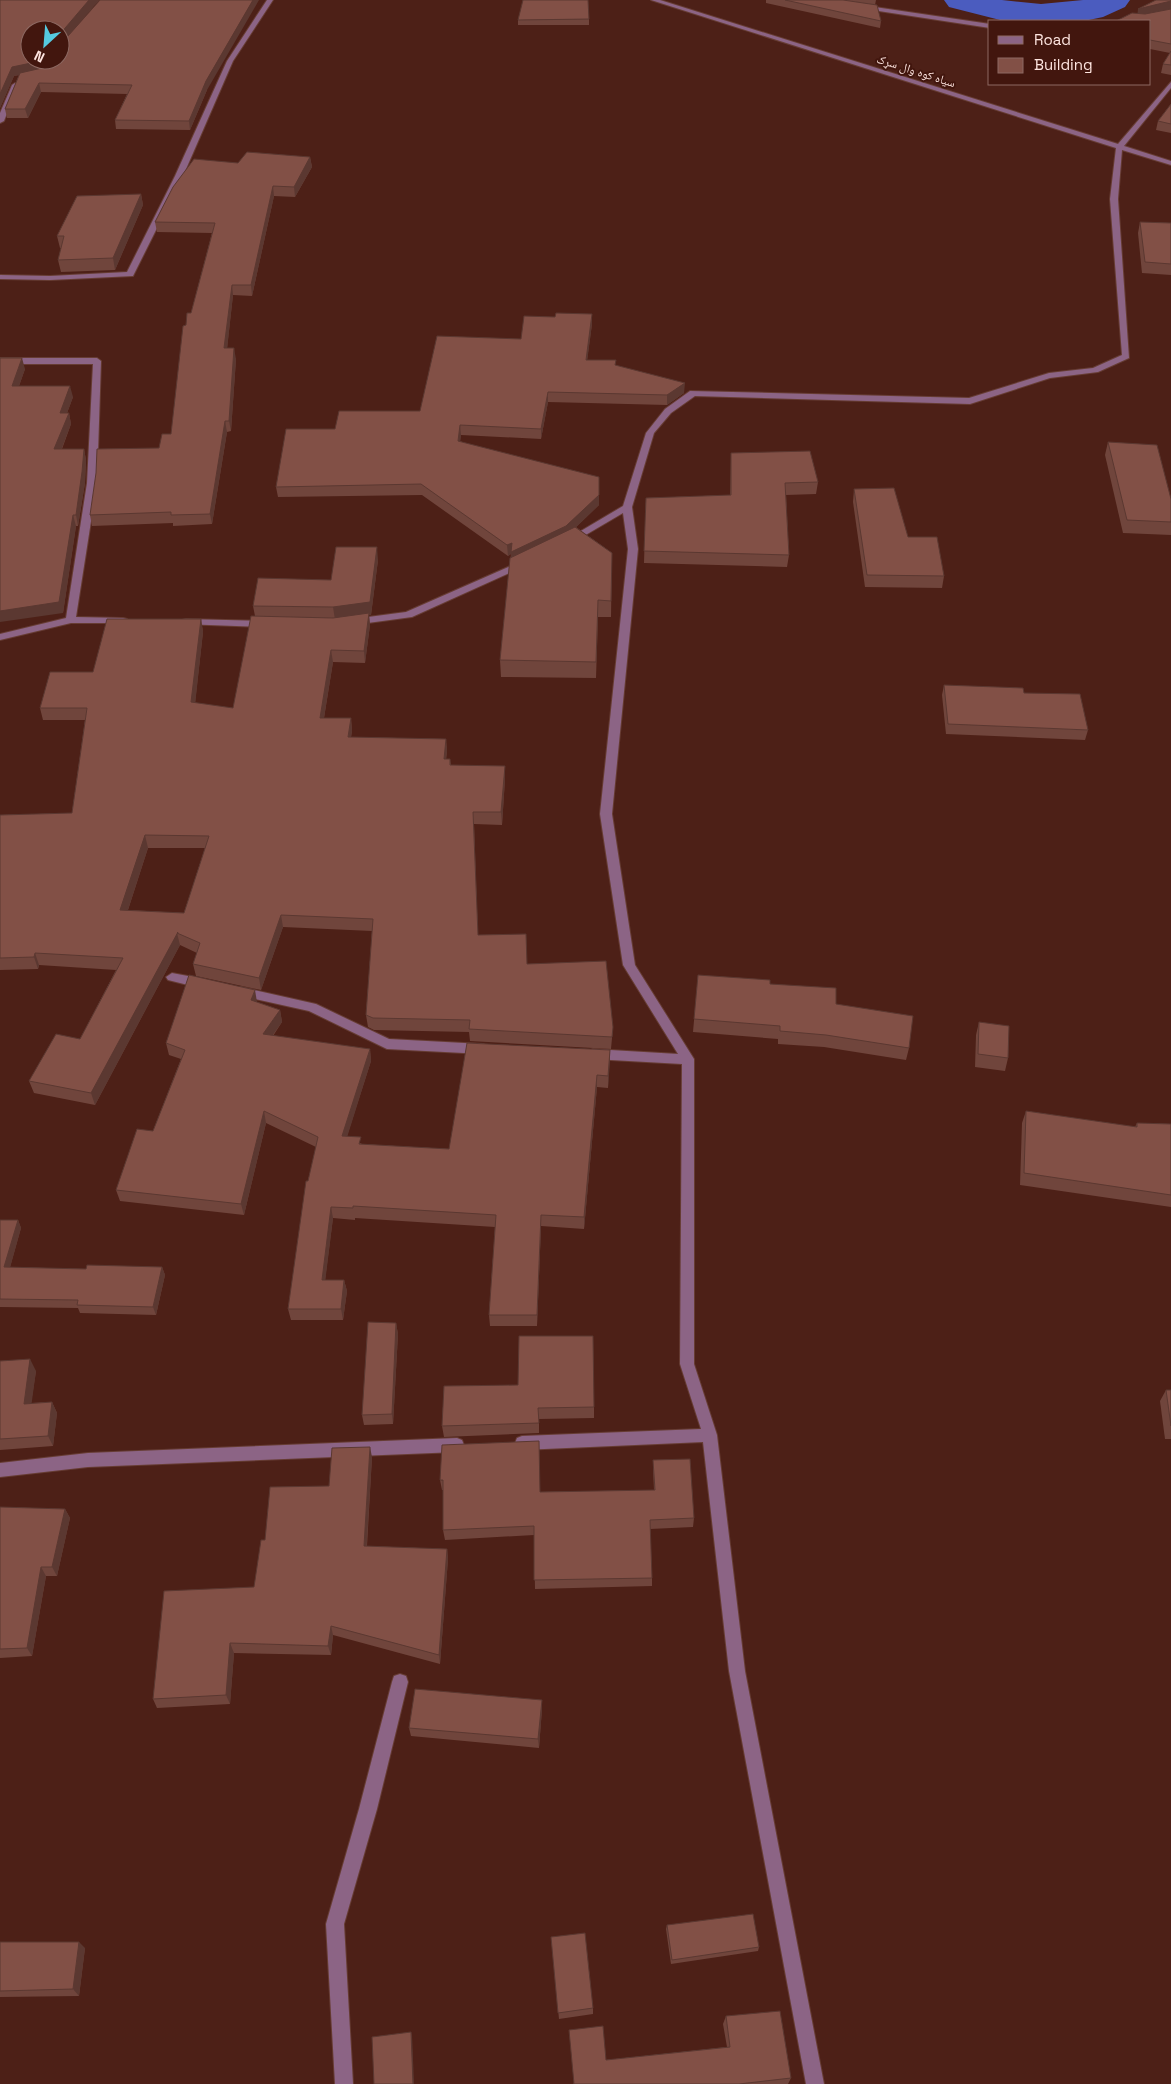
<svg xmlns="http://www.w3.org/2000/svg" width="1171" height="2084" viewBox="0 0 1171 2084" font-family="'Space Grotesk','Noto Naskh Arabic',sans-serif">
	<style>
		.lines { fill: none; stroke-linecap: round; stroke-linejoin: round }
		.river { fill: #4b5cbf; fill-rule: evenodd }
		.minor-casing { stroke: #663c33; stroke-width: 2 }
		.minor { fill: #8c6485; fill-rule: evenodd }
		.wall { fill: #70453c; fill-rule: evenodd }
		.shaded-wall { fill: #5b3831 }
		.building { fill: #825046; stroke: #5b3831; fill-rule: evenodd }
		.labels { text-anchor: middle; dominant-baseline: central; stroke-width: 4; stroke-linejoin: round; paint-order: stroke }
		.far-street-label { font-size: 12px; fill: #fee5e0; stroke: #42160e }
	</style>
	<rect width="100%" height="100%" fill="#4d2017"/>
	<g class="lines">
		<!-- river -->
		<polygon class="river" points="944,0 1002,0 1041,4 1083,0 1130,0 1125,7 1103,17 1084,21 1004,21 949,7"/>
		<!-- minor casing -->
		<g class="minor-casing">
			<g id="minor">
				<polygon points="267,0 273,0 233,61 183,176 133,276 50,280 0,279 0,275 50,276 127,272 175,176 227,61"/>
				<polygon points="651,0 660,0 1118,144 1171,82 1171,88 1124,146 1171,161 1171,165 1122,150 1118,199 1129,358 1098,372 1050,378 970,404 695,396 671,413 654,433 632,507 638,549 612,814 635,965 694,1059 694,1364 717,1435 745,1671 824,2084 806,2084 729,1671 703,1442 522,1450 517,1448 515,1443 517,1438 522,1436 701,1429 680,1364 682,1064 593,1059 589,1057 587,1054 589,1051 593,1049 678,1054 623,965 600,814 628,549 623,513 572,543 566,543 564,541 623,506 646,433 665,409 690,391 969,398 1049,373 1093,368 1122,355 1110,199 1116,148"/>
				<polygon points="861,5 990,24 990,28 859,8 858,7"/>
				<polygon points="15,83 18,85 4,121 0,123 0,113 12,85"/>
				<polygon points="0,358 97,358 101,361 97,483 76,617 123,618 127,619 127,623 71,623 0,640 0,634 66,618 87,483 93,364 0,364"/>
				<polygon points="524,560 527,561 527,565 412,617 353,625 348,622 353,619 406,612"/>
				<polygon points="186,619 266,621 271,624 266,627 182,624 182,620"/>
				<polygon points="172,973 204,979 208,981 210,984 208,987 204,989 168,980 166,977"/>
				<polygon points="241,987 316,1004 389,1039 483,1044 487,1046 489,1049 487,1052 483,1054 387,1049 309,1011 237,995 235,992 237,989"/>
				<polygon points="457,1438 462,1440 464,1445 462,1450 457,1452 88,1467 0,1477 0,1463 88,1453"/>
				<polygon points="400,1674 406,1676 408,1682 377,1809 344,1924 353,2084 335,2084 326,1924 359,1809 392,1682 394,1676"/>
			</g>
		</g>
		<!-- minor -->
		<use href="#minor" class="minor"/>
	</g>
	<!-- wall -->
	<g class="wall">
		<path d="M 0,0 L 99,0 L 67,37 L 207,90 L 190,130 L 116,129 L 115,120 L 127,94 L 41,92 L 28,118 L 7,118 L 5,109 L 19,75 L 14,76 L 0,108 ZM 30,30 L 60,30 L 60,60 L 41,68 Z"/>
		<polygon points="766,0 876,0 875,5 881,21 880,28 766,3"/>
		<polygon points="1171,0 1171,75 1161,73 1163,64 1170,53 1150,49 1150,21 1138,13"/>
		<polygon points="589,19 589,25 518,25 518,20"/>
		<polygon points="1171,104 1171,133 1156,130 1158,121"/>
		<polygon points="310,157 312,167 295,197 274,196 252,296 233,295 227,348 236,359 231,431 227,432 212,524 173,526 173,523 92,526 90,515 159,448 171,434 186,325 191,313 212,233 157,232 155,222 238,163"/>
		<polygon points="141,194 143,205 115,270 61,272 58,260 61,248 60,248 57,236"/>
		<polygon points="1140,222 1171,223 1171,275 1142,273 1138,233"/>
		<polygon points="592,314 592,324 587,360 616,365 684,393 667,405 548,402 541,439 461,435 460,441 599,505 576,527 612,553 611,617 598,617 596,678 501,677 500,660 511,554 508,556 422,495 278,497 276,487 335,429 420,411 521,339 555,317"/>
		<polygon points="0,358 25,369 19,386 73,397 67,413 69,413 71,424 62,449 84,449 86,460 85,483 78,526 76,526 63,613"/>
		<polygon points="1108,442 1171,499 1171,535 1123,533 1105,455"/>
		<polygon points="731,453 818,482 816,494 786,495 789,555 787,567 644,563 646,498 730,495"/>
		<polygon points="854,489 908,537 944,576 942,588 865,587 853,502"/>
		<path d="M 378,560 L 371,615 L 369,615 L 370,625 L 365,663 L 333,662 L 324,718 L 351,718 L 352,731 L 351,737 L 446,739 L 447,751 L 446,759 L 450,759 L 451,765 L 505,779 L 502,825 L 474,824 L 478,935 L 527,964 L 613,1027 L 611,1049 L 470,1041 L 469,1032 L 374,1030 L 368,1027 L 366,1015 L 372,931 L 283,927 L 261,990 L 196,976 L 193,964 L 197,953 L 180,945 L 95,1105 L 34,1093 L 29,1081 L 80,1039 L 116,970 L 39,965 L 38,969 L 0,970 L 0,815 L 72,813 L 85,720 L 43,720 L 40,708 L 93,672 L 201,619 L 203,632 L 195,703 L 233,708 L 255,616 L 253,606 L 331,580 ZM 148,848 L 205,848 L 184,913 L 128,910 Z"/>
		<polygon points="944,685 1088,730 1085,740 946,734 942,695"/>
		<polygon points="698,975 770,984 836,1004 909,1048 906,1060 824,1047 778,1044 778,1039 693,1032"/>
		<polygon points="257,1002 280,1010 282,1022 273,1036 370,1049 371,1061 347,1136 362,1144 449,1149 610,1050 608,1088 597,1087 584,1229 541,1226 537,1326 490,1326 489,1315 495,1227 355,1218 355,1220 333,1218 325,1280 344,1280 347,1291 343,1320 291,1320 288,1309 308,1181 316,1147 266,1123 244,1215 120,1201 116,1190 153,1131 181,1059 169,1055 166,1043"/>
		<polygon points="979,1022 1008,1058 1005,1071 975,1067 976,1035"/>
		<polygon points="1026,1111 1135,1127 1137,1123 1171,1124 1171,1207 1020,1185 1022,1123"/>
		<polygon points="0,1220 18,1220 21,1228 10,1267 86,1269 162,1267 165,1275 156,1315 80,1313 78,1308 0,1307"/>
		<polygon points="396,1323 398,1334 393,1424 364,1425 362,1415"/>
		<polygon points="0,1361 36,1371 31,1403 52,1402 57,1413 53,1446 0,1450"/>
		<polygon points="444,1386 594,1407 594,1418 539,1419 539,1433 444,1437 442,1426"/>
		<polygon points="1166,1390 1171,1390 1171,1439 1165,1439 1160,1401"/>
		<polygon points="372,1457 367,1546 447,1549 448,1559 440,1664 333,1635 331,1655 234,1653 230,1704 157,1708 153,1699 254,1587 265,1540 329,1486"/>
		<polygon points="653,1460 694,1518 693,1527 650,1529 652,1578 652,1586 535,1589 534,1535 445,1540 443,1530 443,1490 442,1490 440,1480 540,1492 654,1490 653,1469"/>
		<polygon points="0,1507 65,1509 70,1518 57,1576 46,1576 32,1656 0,1658"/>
		<polygon points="542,1709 539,1748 411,1736 409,1728"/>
		<polygon points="667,1925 759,1947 758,1951 671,1964 666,1929"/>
		<polygon points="551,1937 593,2008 593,2014 559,2019"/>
		<polygon points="0,1942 85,1948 79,1996 0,1997"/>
		<polygon points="726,2016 791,2078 788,2084 573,2084 606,2060 727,2047 723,2024"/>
	</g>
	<!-- shaded-wall -->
	<g class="shaded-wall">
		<polygon points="89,0 99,0 60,45 60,34"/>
		<polygon points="253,0 259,0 207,90 190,130 189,121 206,81"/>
		<polygon points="1171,1 1171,9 1137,18 1138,9"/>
		<polygon points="38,60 48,60 38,71 14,76 0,108 0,94 12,67"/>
		<polygon points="39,83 41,92 28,118 25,109"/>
		<polygon points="310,157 312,167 295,197 294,187"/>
		<polygon points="273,186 274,196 252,296 251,285"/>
		<polygon points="141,194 143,205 115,270 113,258"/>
		<polygon points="232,285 233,295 226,359 224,348"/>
		<polygon points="592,314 592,324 586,370 586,360"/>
		<polygon points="234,348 236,359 231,431 229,421"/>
		<polygon points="22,358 25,369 15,397 12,386"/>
		<polygon points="685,383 684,393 667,405 667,395"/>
		<polygon points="70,386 73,397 63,424 60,413"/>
		<polygon points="548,392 548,402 541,439 541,429"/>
		<polygon points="69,413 71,424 57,461 54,449"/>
		<polygon points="225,421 227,432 212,524 210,514"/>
		<polygon points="460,425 461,435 459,451 458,441"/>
		<polygon points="84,449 86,460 85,483 78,526 76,515"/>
		<polygon points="599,495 599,505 566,537 511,563 511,554 508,556 507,545"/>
		<polygon points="73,515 76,526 63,613 0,622 0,611"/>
		<polygon points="377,547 378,560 371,615 369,615 370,625 365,663 364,651 335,620 333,607"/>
		<polygon points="201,619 203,632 194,714 191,702"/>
		<polygon points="331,650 333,662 322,730 320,718"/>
		<polygon points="351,718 352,731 349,750 348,737"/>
		<polygon points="446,739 447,751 445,771 444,759"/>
		<polygon points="505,766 505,779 502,825 501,812"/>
		<polygon points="145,835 148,848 124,922 120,910"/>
		<polygon points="281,915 283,927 261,990 259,978"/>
		<polygon points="177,933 180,945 95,1105 91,1093"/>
		<polygon points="35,953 39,965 38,969 34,957"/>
		<polygon points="255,990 257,1002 254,1012 251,1000"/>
		<polygon points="280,1010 282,1022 265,1046 263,1034"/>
		<polygon points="370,1049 371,1061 344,1147 342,1136"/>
		<polygon points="610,1050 610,1062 608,1088 608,1076"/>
		<polygon points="597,1075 597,1087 584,1229 584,1217"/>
		<polygon points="264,1111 266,1123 244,1215 241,1204"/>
		<polygon points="331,1207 333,1218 324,1291 322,1280"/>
		<polygon points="541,1215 541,1226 537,1326 537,1315"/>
		<polygon points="18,1220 21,1228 8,1275 4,1267"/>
		<polygon points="162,1267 165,1275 156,1315 153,1307"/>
		<polygon points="344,1280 347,1291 343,1320 341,1309"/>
		<polygon points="396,1323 398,1334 393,1424 392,1414"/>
		<polygon points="30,1359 36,1371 30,1415 24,1404"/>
		<polygon points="52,1402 57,1413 53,1446 48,1436"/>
		<polygon points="370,1447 372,1457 366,1556 364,1546"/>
		<polygon points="65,1509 70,1518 57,1576 52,1567"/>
		<polygon points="447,1549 448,1559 440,1664 439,1655"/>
		<polygon points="41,1567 46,1576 32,1656 27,1648"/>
		<polygon points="331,1626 333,1635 331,1655 328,1646"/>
		<polygon points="230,1643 234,1653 230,1704 226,1695"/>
		<polygon points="542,1700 542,1709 539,1748 538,1739"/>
		<polygon points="79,1942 85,1948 79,1996 73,1989"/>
		<polygon points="411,2032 412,2035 414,2084 413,2084"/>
	</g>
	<!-- building -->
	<g class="building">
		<polygon points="0,0 89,0 60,34 60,30 30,30 30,60 38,60 36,62 12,67 0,94"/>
		<polygon points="100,0 253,0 206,81 189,121 115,120 132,85 39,83 25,109 5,109 20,73 42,68 49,60 60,60 60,45"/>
		<polygon points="523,0 588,0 589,19 518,20"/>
		<polygon points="785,0 843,0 877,5 881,21"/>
		<polygon points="1156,0 1171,0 1171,1 1138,9"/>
		<polygon points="1171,9 1171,44 1150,40 1150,21 1116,21 1132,13 1145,14"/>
		<polygon points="1171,51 1171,65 1163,64"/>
		<polygon points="1171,104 1171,124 1158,121"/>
		<polygon points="247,152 310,157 294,187 273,186 251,285 232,285 224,348 234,348 229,421 225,421 210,514 171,515 171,512 90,515 96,473 97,449 159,448 162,434 171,434 183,326 186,325 187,313 191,313 215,223 155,222 173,187 194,159 238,163"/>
		<polygon points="141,194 113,258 58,260 64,236 57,236 77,196"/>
		<polygon points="1140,222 1171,223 1171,264 1145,262"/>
		<polygon points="556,313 592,314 586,360 616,360 615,365 685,383 667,395 548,392 541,429 460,425 458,441 599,477 599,495 566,526 511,552 512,543 507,545 421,484 276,487 286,429 335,429 339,411 420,411 437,336 521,339 524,316 555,317"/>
		<polygon points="0,358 22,358 12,386 70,386 60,413 69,413 54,449 84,449 82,472 76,515 73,515 59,602 0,611"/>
		<polygon points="1108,442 1157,445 1171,499 1171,522 1127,520"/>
		<polygon points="810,451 818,482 785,483 789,555 644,551 646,498 731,495 731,453"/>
		<polygon points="894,488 908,537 937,537 944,576 867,575 854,489"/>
		<polygon points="575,527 612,553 611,601 598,600 596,662 500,660 510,558"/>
		<polygon points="336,547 377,547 370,602 333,607 253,606 258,578 331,580"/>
		<path d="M 369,613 L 364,651 L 331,650 L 320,718 L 351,718 L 348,737 L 446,739 L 444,759 L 450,759 L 450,765 L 505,766 L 501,812 L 473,812 L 478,935 L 526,934 L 527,964 L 606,961 L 613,1027 L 612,1037 L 469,1029 L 470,1020 L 373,1018 L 366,1015 L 373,919 L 281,915 L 259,978 L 193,964 L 200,943 L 177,933 L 178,932 L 91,1093 L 29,1081 L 56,1034 L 80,1039 L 123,958 L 35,953 L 34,957 L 0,958 L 0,815 L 72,813 L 87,708 L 40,708 L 50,672 L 93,672 L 107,619 L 201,619 L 191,702 L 233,708 L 251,616 L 333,618 ZM 145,835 L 209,836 L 184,913 L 120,910 Z"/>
		<polygon points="944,685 1023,688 1024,693 1080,694 1088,730 948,724"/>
		<polygon points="189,975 255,990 251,1000 280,1010 263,1034 370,1049 342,1136 361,1137 359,1144 449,1149 467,1043 610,1050 608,1076 597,1075 584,1217 541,1215 537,1315 489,1315 496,1215 353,1206 353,1208 331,1207 322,1280 344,1280 341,1309 288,1309 306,1181 308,1181 318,1137 264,1111 241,1204 116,1190 137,1129 153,1131 185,1050 166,1043"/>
		<polygon points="698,975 770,980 770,984 836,988 836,1004 913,1016 909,1048 826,1035 780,1031 780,1026 694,1019"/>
		<polygon points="979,1022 1009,1026 1008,1058 978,1054"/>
		<polygon points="1026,1111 1137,1127 1137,1123 1171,1124 1171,1195 1024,1173"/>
		<polygon points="0,1220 18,1220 4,1267 86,1269 87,1265 162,1267 153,1307 77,1305 78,1300 0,1299"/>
		<polygon points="368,1322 396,1323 392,1414 362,1415"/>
		<polygon points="519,1336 593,1336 594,1407 538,1408 539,1423 442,1426 444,1386 518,1385"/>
		<polygon points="30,1359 24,1404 52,1402 48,1436 0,1439 0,1361"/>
		<polygon points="1166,1390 1171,1390 1171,1426"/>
		<polygon points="539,1441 540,1492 655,1490 653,1460 690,1459 694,1518 650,1520 652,1578 534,1580 534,1526 443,1530 443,1480 440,1480 442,1445"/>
		<polygon points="370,1447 364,1546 447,1549 439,1655 331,1626 328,1646 230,1643 226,1695 153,1699 164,1591 254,1587 261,1540 265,1540 270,1487 329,1486 332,1448"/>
		<polygon points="0,1507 65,1509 52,1567 41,1567 27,1648 0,1649"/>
		<polygon points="415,1689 542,1700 538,1739 409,1728"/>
		<polygon points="753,1914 759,1947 672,1960 667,1925"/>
		<polygon points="585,1933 593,2008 558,2013 551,1937"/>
		<polygon points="0,1942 79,1942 73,1989 0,1991"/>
		<polygon points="780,2011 791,2078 739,2084 574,2084 569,2030 603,2026 606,2060 730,2047 726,2016"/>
		<polygon points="411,2032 413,2084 374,2084 372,2037"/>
	</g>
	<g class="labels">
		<!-- far-street labels -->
		<g class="far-street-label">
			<text transform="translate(916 71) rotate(18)">سیاه کوه وال سړک</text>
		</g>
	</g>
	<!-- legend -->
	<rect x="988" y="20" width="162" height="65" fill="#42160e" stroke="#8d6962"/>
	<rect x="998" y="36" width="25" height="8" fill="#8c6485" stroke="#8d6962"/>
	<text x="1034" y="45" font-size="15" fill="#fee5e0">Road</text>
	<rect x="998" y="58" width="25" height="15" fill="#825046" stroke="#8d6962"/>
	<text x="1034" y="70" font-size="15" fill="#fee5e0">Building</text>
	<!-- north arrow -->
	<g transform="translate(45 45) rotate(206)"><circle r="24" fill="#42160e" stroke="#8d6962"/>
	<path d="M0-4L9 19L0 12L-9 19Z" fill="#55cae0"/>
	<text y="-8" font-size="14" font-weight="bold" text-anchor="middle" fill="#fee5e0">N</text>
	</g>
</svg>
